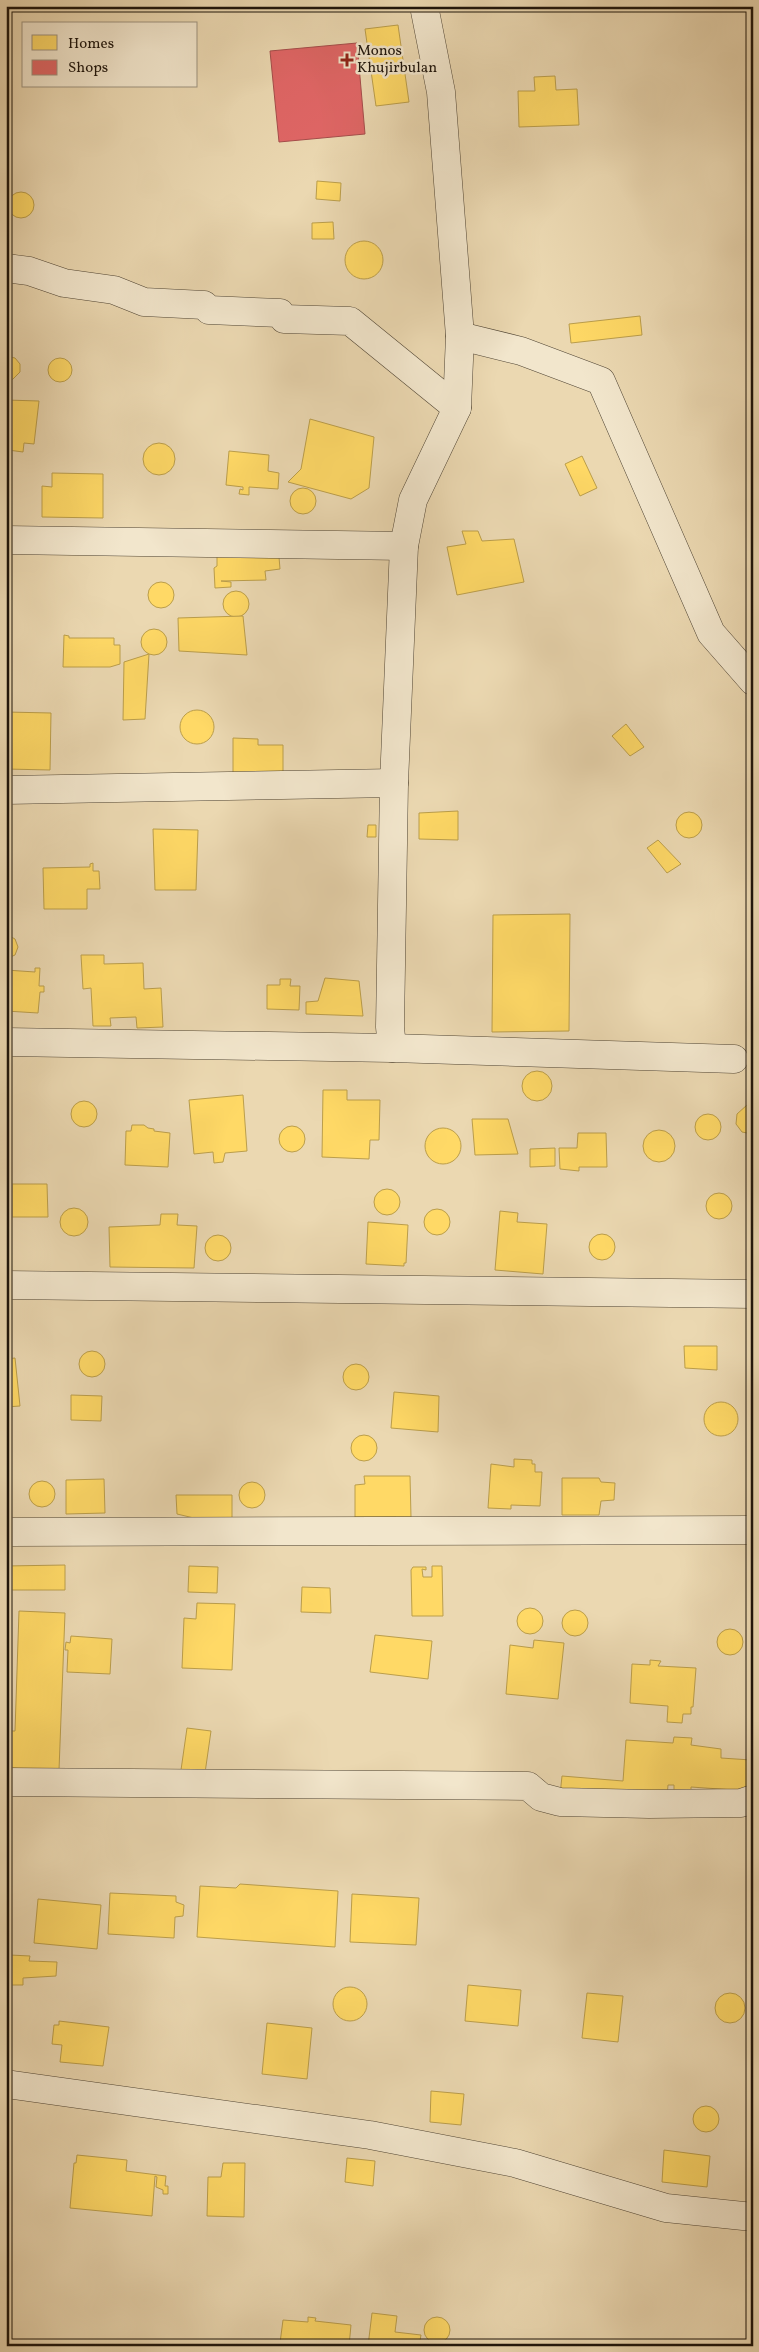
<svg xmlns="http://www.w3.org/2000/svg" width="759" height="2352" viewBox="0 0 759 2352" font-family="Vollkorn,serif">
	<style>
		.homes { fill: #ffd966; stroke: #bb9e4b }
		.shops { fill: #e06666; stroke: #a64d4b }
		.lines { fill: none; stroke-linecap: round; stroke-linejoin: round }
		.street-casing { stroke: #504534; stroke-width: 29 }
		.street { stroke: #f2e6cc; stroke-width: 28 }
		.poi-dot { fill: #8f2418; stroke: #f2e6cc; stroke-width: 2 }
		.labels { text-anchor: middle; dominant-baseline: central; stroke-width: 5; stroke-linejoin: round; paint-order: stroke }
		.poi-label { font-size: 15px; fill: #1d140b; stroke: #f2e6cc; text-anchor: start }
	</style>
	<rect width="100%" height="100%" fill="#ebd8b1"/>
	<filter id="stains"><feTurbulence type="fractalNoise" baseFrequency=".004" numOctaves="4"/><feColorMatrix values="0 0 0 0 .2 0 0 0 0 .09 0 0 0 0 .02 0 0 0 .5 -.17"/></filter>
	<radialGradient id="worn" r=".72"><stop offset=".6" stop-color="#630" stop-opacity="0"/><stop offset="1" stop-color="#630" stop-opacity=".3"/></radialGradient>
	<!-- homes -->
	<g class="homes">
		<polygon points="398,25 409,102 376,106 365,29"/>
		<polygon points="555,76 556,90 577,89 579,125 519,127 518,91 535,91 534,77"/>
		<polygon points="317,181 341,183 340,201 316,199"/>
		<circle cx="21" cy="205" r="13"/>
		<polygon points="333,222 334,239 312,239 312,223"/>
		<circle cx="364" cy="260" r="19"/>
		<polygon points="640,316 642,335 571,343 569,324"/>
		<polygon points="6,356 15,358 20,364 20,372 12,380 6,380"/>
		<circle cx="60" cy="370" r="12"/>
		<polygon points="6,400 39,401 34,444 24,443 23,452 8,450 9,444 6,444"/>
		<polygon points="310,419 374,437 369,488 351,499 288,482 301,469"/>
		<circle cx="159" cy="459" r="16"/>
		<polygon points="229,451 269,455 268,471 279,473 278,489 249,487 249,495 239,494 240,489 243,490 243,487 226,485"/>
		<polygon points="582,456 597,488 580,496 565,464"/>
		<polygon points="52,473 103,474 103,518 42,517 42,486 52,487"/>
		<circle cx="303" cy="501" r="13"/>
		<polygon points="462,531 478,531 482,541 514,539 524,582 457,595 447,547 466,544"/>
		<polygon points="217,556 279,557 280,569 265,571 266,580 221,581 231,582 231,587 215,588 214,568 217,566"/>
		<circle cx="161" cy="595" r="13"/>
		<circle cx="236" cy="604" r="13"/>
		<polygon points="243,616 247,655 179,651 178,618"/>
		<circle cx="154" cy="642" r="13"/>
		<polygon points="64,635 69,636 69,638 114,638 114,645 120,645 120,664 110,667 63,667"/>
		<polygon points="149,654 145,719 123,720 124,662"/>
		<circle cx="197" cy="727" r="17"/>
		<polygon points="6,712 51,713 50,770 6,769"/>
		<polygon points="626,724 644,747 630,756 612,736"/>
		<polygon points="233,738 258,739 258,745 283,745 283,774 233,774"/>
		<polygon points="458,811 458,840 419,839 419,813"/>
		<circle cx="689" cy="825" r="13"/>
		<polygon points="368,825 376,825 376,837 367,837"/>
		<polygon points="153,829 198,830 196,890 155,890"/>
		<polygon points="658,840 681,864 667,873 647,848"/>
		<polygon points="93,863 93,871 99,871 100,889 87,889 87,909 44,909 43,868 90,867 90,864"/>
		<polygon points="570,914 569,1031 492,1032 493,915"/>
		<polygon points="6,934 15,939 18,947 15,955 6,959"/>
		<polygon points="81,955 104,955 104,964 143,963 144,989 161,988 163,1027 137,1028 136,1017 110,1018 111,1026 93,1026 91,988 83,989"/>
		<polygon points="35,968 40,968 39,986 44,986 44,992 40,992 38,1013 6,1011 6,970 35,972"/>
		<polygon points="325,978 359,981 363,1016 306,1014 306,1002 318,1001"/>
		<polygon points="280,979 291,979 290,986 300,986 299,1010 267,1009 267,985 280,985"/>
		<circle cx="537" cy="1086" r="15"/>
		<polygon points="323,1090 347,1090 347,1100 380,1100 379,1140 370,1140 369,1159 322,1157"/>
		<polygon points="243,1095 247,1151 225,1153 223,1162 214,1163 213,1152 194,1154 189,1100"/>
		<circle cx="84" cy="1114" r="13"/>
		<polygon points="747,1105 753,1105 752,1134 742,1132 736,1124 737,1114"/>
		<circle cx="708" cy="1127" r="13"/>
		<polygon points="472,1119 508,1119 518,1154 475,1155"/>
		<polygon points="132,1125 144,1125 148,1128 154,1129 154,1131 170,1133 168,1167 125,1165 126,1131 131,1131"/>
		<circle cx="292" cy="1139" r="13"/>
		<circle cx="443" cy="1146" r="18"/>
		<circle cx="659" cy="1146" r="16"/>
		<polygon points="578,1133 606,1133 607,1167 579,1167 579,1171 560,1169 559,1148 577,1148"/>
		<polygon points="555,1148 555,1166 530,1167 530,1149"/>
		<polygon points="12,1184 47,1184 48,1217 12,1217"/>
		<circle cx="387" cy="1202" r="13"/>
		<circle cx="719" cy="1206" r="13"/>
		<circle cx="74" cy="1222" r="14"/>
		<circle cx="437" cy="1222" r="13"/>
		<polygon points="500,1211 518,1213 517,1222 547,1224 543,1274 495,1270"/>
		<polygon points="161,1214 178,1214 177,1225 197,1226 194,1268 110,1267 109,1227 160,1225"/>
		<polygon points="368,1222 408,1225 406,1263 404,1263 404,1266 366,1264"/>
		<circle cx="602" cy="1247" r="13"/>
		<circle cx="218" cy="1248" r="13"/>
		<polygon points="684,1346 717,1346 717,1370 685,1368"/>
		<circle cx="92" cy="1364" r="13"/>
		<polygon points="15,1358 20,1406 6,1407 6,1359"/>
		<circle cx="356" cy="1377" r="13"/>
		<polygon points="394,1392 439,1396 438,1432 391,1428"/>
		<polygon points="71,1395 102,1396 101,1421 71,1420"/>
		<circle cx="721" cy="1419" r="17"/>
		<circle cx="364" cy="1448" r="13"/>
		<polygon points="514,1459 532,1460 532,1464 535,1464 535,1472 542,1472 540,1506 511,1505 511,1509 488,1508 491,1464 514,1467"/>
		<polygon points="364,1476 410,1476 411,1517 355,1517 355,1485 365,1484"/>
		<polygon points="562,1478 599,1478 601,1482 615,1483 614,1500 601,1501 599,1515 562,1515"/>
		<polygon points="104,1479 105,1513 66,1514 66,1480"/>
		<circle cx="42" cy="1494" r="13"/>
		<circle cx="252" cy="1495" r="13"/>
		<polygon points="176,1495 232,1495 232,1527 177,1514"/>
		<polygon points="65,1565 65,1590 6,1590 6,1566"/>
		<polygon points="189,1566 218,1567 217,1593 188,1592"/>
		<polygon points="432,1566 442,1566 443,1616 412,1616 411,1570 413,1567 426,1567 426,1570 422,1569 423,1577 432,1577"/>
		<polygon points="302,1587 330,1588 331,1613 301,1612"/>
		<polygon points="197,1603 235,1604 232,1670 182,1668 184,1618 196,1619"/>
		<circle cx="530" cy="1621" r="13"/>
		<circle cx="575" cy="1623" r="13"/>
		<polygon points="19,1611 65,1613 59,1770 6,1768 6,1731 15,1731"/>
		<circle cx="730" cy="1642" r="13"/>
		<polygon points="375,1635 432,1641 428,1679 370,1672"/>
		<polygon points="71,1636 112,1639 110,1674 67,1672 68,1650 65,1650 66,1642 70,1643"/>
		<polygon points="534,1640 564,1643 558,1699 506,1694 510,1645 533,1648"/>
		<polygon points="650,1660 661,1661 658,1666 696,1668 693,1707 691,1707 691,1714 683,1714 682,1723 667,1722 668,1706 630,1703 632,1664 650,1665"/>
		<polygon points="187,1728 211,1731 205,1773 181,1770"/>
		<polygon points="674,1737 692,1738 691,1745 721,1749 721,1758 751,1760 749,1791 691,1787 691,1793 674,1792 674,1785 668,1785 667,1797 560,1795 562,1776 623,1781 626,1740 673,1743"/>
		<polygon points="240,1884 338,1891 335,1947 197,1937 200,1886 236,1888"/>
		<polygon points="110,1893 176,1896 176,1902 184,1905 183,1916 175,1917 174,1938 108,1934"/>
		<polygon points="352,1894 419,1898 416,1945 350,1942"/>
		<polygon points="38,1899 101,1905 97,1949 34,1943"/>
		<polygon points="6,1953 10,1953 10,1955 30,1956 29,1961 57,1962 56,1976 23,1978 23,1985 6,1985"/>
		<polygon points="468,1985 521,1990 518,2026 465,2021"/>
		<circle cx="350" cy="2004" r="17"/>
		<circle cx="730" cy="2008" r="15"/>
		<polygon points="587,1993 623,1996 618,2042 582,2038"/>
		<polygon points="59,2021 109,2027 103,2066 60,2062 62,2045 52,2044 54,2025 59,2025"/>
		<polygon points="267,2023 312,2028 307,2079 262,2074"/>
		<polygon points="431,2091 464,2094 461,2125 430,2122"/>
		<circle cx="706" cy="2119" r="13"/>
		<polygon points="664,2150 710,2156 707,2187 662,2182"/>
		<polygon points="77,2155 127,2160 126,2171 166,2176 165,2186 168,2186 168,2194 163,2194 163,2190 156,2187 157,2177 155,2176 152,2216 70,2208 74,2163 76,2163"/>
		<polygon points="347,2158 375,2161 373,2186 345,2182"/>
		<polygon points="223,2163 245,2163 244,2217 207,2216 208,2177 221,2177"/>
		<polygon points="372,2313 397,2316 395,2332 421,2335 419,2346 368,2346"/>
		<circle cx="437" cy="2330" r="13"/>
		<polygon points="308,2317 316,2318 315,2321 351,2325 349,2346 298,2346 280,2343 283,2320 308,2322"/>
	</g>
	<!-- shops -->
	<polygon class="shops" points="357,43 365,134 279,142 270,51"/>
	<g class="lines">
		<!-- street casing -->
		<g class="street-casing">
			<g id="street">
				<polyline points="6,268 29,271 64,283 114,290 144,302 204,305 209,310 280,313 284,319 350,321 457,408"/>
				<polyline points="460,336 521,351 601,381 711,633 753,681"/>
				<polyline points="6,540 404,546"/>
				<polyline points="6,790 394,783"/>
				<polyline points="6,1042 392,1048 734,1059"/>
				<polyline points="392,1048 390,1027 394,783 404,546 413,500 457,408 460,336 441,92 424,6"/>
				<polyline points="6,1285 753,1294"/>
				<polyline points="6,1532 753,1530"/>
				<polyline points="6,1782 528,1786 541,1797 560,1802 649,1804 741,1803 753,1799"/>
				<polyline points="6,2084 370,2135 515,2163 666,2208 753,2217"/>
			</g>
		</g>
		<!-- street -->
		<use href="#street" class="street"/>
	</g>
	<!-- markers -->
	<path class="poi-dot" d="M344.5 52.5h5v5h5v5h-5v5h-5v-5h-5v-5h5z"/>
	<g class="labels">
		<!-- poi labels -->
		<g class="poi-label">
			<text x="357" y="51">Monos<tspan x="357" dy="17">Khujirbulan</tspan></text>
		</g>
	</g>
	<!-- margin -->
	<rect width="759" height="2352" fill="none" stroke="#ebd8b1" stroke-width="25"/>
	<rect x="8" y="8" width="744" height="2337" fill="none" stroke="#1d140b" stroke-width="2.5"/>
	<rect x="12" y="12" width="734" height="2327" fill="none" stroke="#1d140b"/>
	<!-- legend -->
	<rect x="22" y="22" width="175" height="65" fill="#f2e6cc" stroke="#9d927f"/>
	<rect x="32" y="35" width="25" height="15" fill="#ffd966" stroke="#9d927f"/>
	<text x="68" y="48" font-size="15" fill="#1d140b">Homes</text>
	<rect x="32" y="60" width="25" height="15" fill="#e06666" stroke="#9d927f"/>
	<text x="68" y="72" font-size="15" fill="#1d140b">Shops</text>
	<rect width="100%" height="100%" filter="url(#stains)"/>
	<rect width="100%" height="100%" fill="url(#worn)"/>
</svg>
